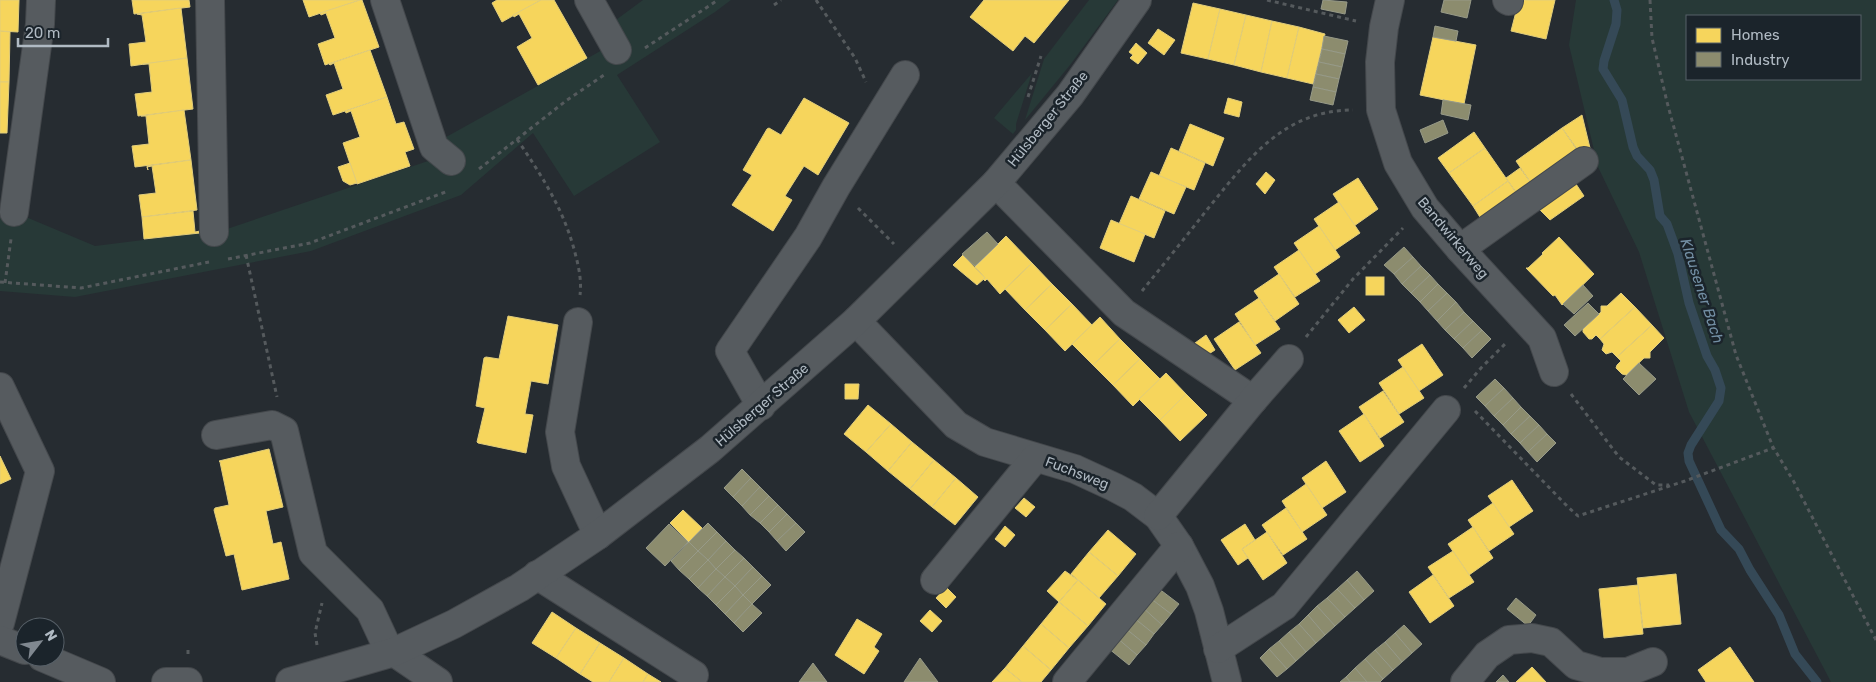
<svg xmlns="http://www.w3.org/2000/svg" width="1876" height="682" viewBox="0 0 1876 682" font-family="Rubik,sans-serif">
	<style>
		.green { fill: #273937; fill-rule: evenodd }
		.homes { fill: #f6d55c; stroke: #e1cd7b }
		.industry { fill: #8c8c6e; stroke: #979a88 }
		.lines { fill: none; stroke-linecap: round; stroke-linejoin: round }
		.stream { stroke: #354957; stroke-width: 9 }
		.minor-casing { stroke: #44484c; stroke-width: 30 }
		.path { stroke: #555a5d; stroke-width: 3; stroke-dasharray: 4 4; stroke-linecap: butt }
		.minor { stroke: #565b5f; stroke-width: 28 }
		.labels { text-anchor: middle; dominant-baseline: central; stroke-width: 5; stroke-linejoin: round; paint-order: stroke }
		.street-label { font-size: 14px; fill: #b0bac3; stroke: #1b242b }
		.water-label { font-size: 15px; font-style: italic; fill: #738fa4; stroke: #1b242b }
	</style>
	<rect width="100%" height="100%" fill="#262c31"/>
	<!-- green -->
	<g class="green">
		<polygon points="643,0 731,0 715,12 617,75 660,142 574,196 533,133 461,195 311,251 75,297 0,291 0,206 7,206 14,212 95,246 215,231 215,233 434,159 430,146 613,44 605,28"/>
		<polygon points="1089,0 1118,0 1070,65 1025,120 1044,59"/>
		<path d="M 1576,0 L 1876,0 L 1876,682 L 1831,682 L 1689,412 L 1639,252 L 1598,167 L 1569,45 ZM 1687,16 L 1860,16 L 1860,79 L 1687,79 Z"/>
		<polygon points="1032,73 1016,124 1016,130 1013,134 994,118"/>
	</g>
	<!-- homes -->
	<g class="homes">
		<polygon points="0,0 19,0 18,32 0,31"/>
		<polygon points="132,0 189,0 190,7 134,14"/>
		<polygon points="303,0 360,0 309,17"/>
		<polygon points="360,0 362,0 379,47 325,65 318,44 335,38 326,13 321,15 320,13"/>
		<polygon points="497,0 541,0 502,22 492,3"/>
		<polygon points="541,0 554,0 587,58 538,85 517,47 532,38 519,14 514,17 513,15"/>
		<polygon points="984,0 1069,0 1034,43 1025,36 1013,51 970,17"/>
		<polygon points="1519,0 1555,0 1546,39 1511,31"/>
		<polygon points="1193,3 1220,9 1208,59 1181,53"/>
		<polygon points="181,8 187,58 131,66 129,44 146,42 142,15 137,14"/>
		<polygon points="1220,9 1246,15 1234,65 1208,59"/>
		<polygon points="1246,15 1272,21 1261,72 1234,65"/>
		<polygon points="1272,21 1299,27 1287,78 1261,72"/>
		<polygon points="1299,27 1325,34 1313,84 1287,78"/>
		<polygon points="1158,29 1175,40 1164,55 1148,43"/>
		<polygon points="0,31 10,32 9,82 0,82"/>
		<polygon points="1433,37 1476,45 1464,104 1420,95"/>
		<polygon points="1136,43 1147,53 1138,64 1130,58 1133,55 1129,52"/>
		<polygon points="370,50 387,97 333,115 326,95 343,89 334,63 330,65 329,64"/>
		<polygon points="187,58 193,109 138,116 135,94 152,92 149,64 143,64"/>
		<polygon points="0,82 9,82 7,133 0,133"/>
		<polygon points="387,97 396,124 404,122 414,149 405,152 410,166 357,184 343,143 360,137 351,111 346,113 345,111"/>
		<polygon points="804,98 849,123 818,175 804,166 785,196 792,200 773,231 732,205 752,175 743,170 767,129 769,128 781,135"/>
		<polygon points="1228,98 1242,102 1239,117 1224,113"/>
		<polygon points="184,110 191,160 135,167 132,146 149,144 146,116 141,116"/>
		<polygon points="1582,115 1590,148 1580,153 1562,128"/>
		<polygon points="1190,124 1224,138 1213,166 1179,151"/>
		<polygon points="1562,128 1577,150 1531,183 1516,161"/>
		<polygon points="1474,132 1485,148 1449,173 1438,158"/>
		<polygon points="1171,148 1205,163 1194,190 1159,176"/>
		<polygon points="1485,148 1508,181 1473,206 1449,173"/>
		<polygon points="191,160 197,210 142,217 139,195 156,193 152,166 147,167 148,170 147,166"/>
		<polygon points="350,163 357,183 350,185 343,181 338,167"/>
		<polygon points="1520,168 1531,183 1518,195 1506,178"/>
		<polygon points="1151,172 1186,187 1174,214 1139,199"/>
		<polygon points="1266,172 1275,180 1265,194 1256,184"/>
		<polygon points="1358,178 1378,209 1354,226 1333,194"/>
		<polygon points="1508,181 1519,197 1483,222 1473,206"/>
		<polygon points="1574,181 1584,196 1550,220 1537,207"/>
		<polygon points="1131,196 1165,211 1154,238 1119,224"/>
		<polygon points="1339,202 1360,233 1335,250 1314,219"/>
		<polygon points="193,211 195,232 200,231 200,233 144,239 142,217"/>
		<polygon points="1111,220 1145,234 1134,262 1100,248"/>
		<polygon points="1319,226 1340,257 1315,274 1294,243"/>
		<polygon points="1006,236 1032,263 1000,294 987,279 985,281 983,279 985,278 975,267"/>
		<polygon points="1559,237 1594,274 1562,305 1555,295 1553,296 1526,268 1528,268 1543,254 1542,253"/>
		<polygon points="1299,250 1320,281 1295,297 1274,267"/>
		<polygon points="963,255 985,278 977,285 953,265"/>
		<polygon points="1032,263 1052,284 1025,310 1005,289"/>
		<polygon points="1279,274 1299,304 1275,321 1254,291"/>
		<rect x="1366" y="277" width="18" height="18"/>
		<polygon points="1052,284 1072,304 1045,330 1025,310"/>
		<polygon points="1621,293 1635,307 1600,339 1596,335 1592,339 1589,339 1583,332 1583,329 1601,312 1601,306 1607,306"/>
		<polygon points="1259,298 1280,329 1255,345 1235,314"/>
		<polygon points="1072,304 1092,325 1065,351 1045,330"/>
		<polygon points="1354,307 1365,320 1349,333 1338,320"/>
		<polygon points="1635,307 1652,325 1617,357 1612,352 1606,354 1602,350 1604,344 1600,339"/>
		<polygon points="508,316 558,325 548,384 531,381 525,414 533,415 526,453 478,443 477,442 485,408 476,406 484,358 486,357 499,359"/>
		<polygon points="1100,317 1120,339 1093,365 1072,344"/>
		<polygon points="1239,322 1261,353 1235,370 1214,339"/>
		<polygon points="1652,325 1664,338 1650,352 1650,358 1644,358 1626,375 1622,374 1616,368 1617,365 1621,361 1617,357"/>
		<polygon points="1206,335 1215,350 1204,357 1195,343"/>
		<polygon points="1120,339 1140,359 1113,385 1093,365"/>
		<polygon points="1422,344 1443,375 1419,391 1398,360"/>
		<polygon points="1140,359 1160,379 1133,406 1113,385"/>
		<polygon points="1403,367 1424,398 1399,414 1379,383"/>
		<polygon points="1166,373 1186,394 1160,420 1139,399"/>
		<polygon points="845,384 859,384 858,399 845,399"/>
		<polygon points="1383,391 1404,422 1380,438 1359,407"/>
		<polygon points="1186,394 1207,415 1180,441 1160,420"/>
		<polygon points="868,405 891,424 866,452 844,434"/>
		<polygon points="1364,414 1384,446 1360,462 1339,431"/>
		<polygon points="891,424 912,442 888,471 866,452"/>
		<polygon points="912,442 934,460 910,489 888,471"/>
		<polygon points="269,449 283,507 266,511 273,544 281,542 289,579 242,590 234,554 226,556 214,510 215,508 229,505 220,462 219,461"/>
		<polygon points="0,456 11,479 0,484"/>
		<polygon points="934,460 956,478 932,507 910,489"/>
		<polygon points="1326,461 1346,492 1322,508 1302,478"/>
		<polygon points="956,478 978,497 955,525 932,507"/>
		<polygon points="1512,480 1533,511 1509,527 1488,496"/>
		<polygon points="1306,484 1327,515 1302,532 1282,501"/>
		<polygon points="1024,498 1035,507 1026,517 1015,508"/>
		<polygon points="1493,503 1514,534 1489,551 1468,520"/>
		<polygon points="1286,508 1307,539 1283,555 1262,525"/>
		<polygon points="683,510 702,528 689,542 670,523"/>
		<polygon points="1245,524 1255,540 1242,549 1248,558 1238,565 1221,540"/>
		<polygon points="1005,526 1015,535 1005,547 995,539"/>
		<polygon points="1473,527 1493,558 1469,575 1448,544"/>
		<polygon points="1108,530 1136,554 1118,576 1089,552"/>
		<polygon points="1267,532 1287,563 1263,580 1242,549"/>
		<polygon points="1453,551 1474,582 1449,598 1428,567"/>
		<polygon points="1089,552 1118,576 1099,598 1071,574"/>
		<polygon points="1065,571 1078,580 1059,602 1047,591"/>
		<polygon points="1676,574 1681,624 1643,628 1637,578"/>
		<polygon points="1433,575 1454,606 1430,623 1409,592"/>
		<polygon points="1078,580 1106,604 1088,626 1059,602"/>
		<polygon points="1638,585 1643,634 1604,638 1599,589"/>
		<polygon points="946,587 956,597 946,608 936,598"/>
		<polygon points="1059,602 1088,626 1069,648 1041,624"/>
		<polygon points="930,610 942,621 932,632 920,621"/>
		<polygon points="552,612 576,628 556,658 532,643"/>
		<polygon points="857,619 882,634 874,647 879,651 864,674 835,655"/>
		<polygon points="1041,624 1069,648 1051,670 1023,646"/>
		<polygon points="576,628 600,643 580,674 556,658"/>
		<polygon points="600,643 624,658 609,682 593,682 580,674"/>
		<polygon points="1023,646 1051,670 1041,682 1022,682 1005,668"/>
		<polygon points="1730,647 1754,682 1706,682 1698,670"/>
		<polygon points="624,658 648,674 643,682 609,682"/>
		<polygon points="1532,667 1546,682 1516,682"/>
		<polygon points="1005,668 1022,682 992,682"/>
		<polygon points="648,674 661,682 643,682"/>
	</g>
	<!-- industry -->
	<g class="industry">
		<polygon points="1323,0 1347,2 1345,14 1321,9"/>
		<polygon points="1444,0 1471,0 1467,18 1441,12"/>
		<polygon points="1435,26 1458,31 1456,41 1433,37"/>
		<polygon points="1324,36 1348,41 1345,54 1322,49"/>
		<polygon points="1322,49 1345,54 1342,67 1319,62"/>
		<polygon points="1319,62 1342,67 1339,79 1316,74"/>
		<polygon points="1316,74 1339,79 1336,92 1313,87"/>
		<polygon points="1313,87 1336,92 1333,105 1310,100"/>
		<polygon points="1443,100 1471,105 1468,120 1441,114"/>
		<polygon points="1443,120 1448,133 1425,143 1420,130"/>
		<polygon points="987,232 998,244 975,266 962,254"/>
		<polygon points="1404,247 1413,257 1394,274 1384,265"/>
		<polygon points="1413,257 1421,266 1402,284 1394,274"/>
		<polygon points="1421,266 1430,275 1411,293 1402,284"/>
		<polygon points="1430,275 1438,284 1420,302 1411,293"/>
		<polygon points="1438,284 1447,293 1428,311 1420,302"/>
		<polygon points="1583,285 1593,296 1574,314 1563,304"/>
		<polygon points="1447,293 1456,302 1437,321 1428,311"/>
		<polygon points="1456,302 1464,312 1445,330 1437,321"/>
		<polygon points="1588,303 1599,314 1575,336 1564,325"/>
		<polygon points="1464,312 1473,321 1454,339 1445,330"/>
		<polygon points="1473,321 1482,330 1463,348 1454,339"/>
		<polygon points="1482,330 1491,339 1472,358 1463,348"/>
		<polygon points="1639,363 1656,379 1639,395 1623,379"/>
		<polygon points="1495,379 1504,388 1485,406 1476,397"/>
		<polygon points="1504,388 1513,398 1494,416 1485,406"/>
		<polygon points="1513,398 1521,407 1503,425 1494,416"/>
		<polygon points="1521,407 1530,416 1511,434 1503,425"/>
		<polygon points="1530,416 1539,425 1520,443 1511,434"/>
		<polygon points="1539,425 1547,434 1528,452 1520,443"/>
		<polygon points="1547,434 1556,443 1537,462 1528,452"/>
		<polygon points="742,469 751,478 733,497 724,488"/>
		<polygon points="751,478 760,487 742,506 733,497"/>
		<polygon points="760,487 769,496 750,515 742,506"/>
		<polygon points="769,496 778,505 760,523 750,515"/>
		<polygon points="778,505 787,514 769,532 760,523"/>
		<polygon points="787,514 796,523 777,541 769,532"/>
		<polygon points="708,523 717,532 698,551 689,542"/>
		<polygon points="796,523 805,532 786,551 777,541"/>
		<polygon points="669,524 688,542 665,566 646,548"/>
		<polygon points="717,532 726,541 708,560 698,551"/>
		<polygon points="726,541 735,550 716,569 708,560"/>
		<polygon points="689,542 698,551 679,570 671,561"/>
		<polygon points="735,550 744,558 725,577 716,569"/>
		<polygon points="698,551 708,560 689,579 679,570"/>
		<polygon points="744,558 753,567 735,586 725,577"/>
		<polygon points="708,560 716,569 698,588 689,579"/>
		<polygon points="753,567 762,576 743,595 735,586"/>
		<polygon points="716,569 725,577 707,596 698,588"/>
		<polygon points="1357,571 1374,591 1364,600 1347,580"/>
		<polygon points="762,576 771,585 752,604 743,595"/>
		<polygon points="725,577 735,586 716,605 707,596"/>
		<polygon points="1347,580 1364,600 1355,608 1337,589"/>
		<polygon points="735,586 743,595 725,614 716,605"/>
		<polygon points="1158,588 1179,604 1171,614 1150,598"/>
		<polygon points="1337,589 1355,608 1345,617 1327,598"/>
		<polygon points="743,595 752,604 734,623 725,614"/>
		<polygon points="1150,598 1171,614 1162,625 1142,607"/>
		<polygon points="1327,598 1345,617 1335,626 1317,606"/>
		<polygon points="1516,598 1536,615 1528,626 1507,609"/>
		<polygon points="752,604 762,613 743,632 734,623"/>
		<polygon points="1317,606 1335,626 1325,635 1308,615"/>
		<polygon points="1142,607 1162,625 1154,634 1134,618"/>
		<polygon points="1308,615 1325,635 1316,643 1299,624"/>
		<polygon points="1134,618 1154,634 1146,645 1125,628"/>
		<polygon points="1299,624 1316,643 1306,652 1289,632"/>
		<polygon points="1404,625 1422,644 1412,653 1395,633"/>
		<polygon points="1125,628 1146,645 1137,655 1117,638"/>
		<polygon points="1289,632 1306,652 1296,661 1279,641"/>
		<polygon points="1395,633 1412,653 1402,662 1385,642"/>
		<polygon points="1117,638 1137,655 1129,665 1108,648"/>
		<polygon points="1279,641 1296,661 1287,669 1269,649"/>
		<polygon points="1385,642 1402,662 1393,670 1375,650"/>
		<polygon points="1269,649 1287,669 1277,677 1260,658"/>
		<polygon points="1375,650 1393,670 1383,679 1365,659"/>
		<polygon points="920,658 938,682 904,682"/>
		<polygon points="1365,659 1383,679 1380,682 1367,682 1355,668"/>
		<polygon points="813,663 827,682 799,682"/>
		<polygon points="1355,668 1367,682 1350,682 1346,677"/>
		<polygon points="1503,675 1509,682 1496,682"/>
		<polygon points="1346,677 1350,682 1340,682"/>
	</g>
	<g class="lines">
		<!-- stream -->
		<polyline class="stream" points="1614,0 1617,10 1616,24 1604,61 1603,69 1622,100 1633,147 1637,156 1650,170 1654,180 1660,216 1667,224 1678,254 1689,303 1707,356 1715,370 1721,388 1719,401 1691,445 1688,453 1689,461 1721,530 1739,549 1750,570 1779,615 1795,654 1817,682"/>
		<!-- minor casing -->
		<g class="minor-casing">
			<g id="minor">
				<polyline points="210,0 214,232"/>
				<polyline points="385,0 434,147 451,161"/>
				<polyline points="589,0 617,50"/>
				<polyline points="1390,0 1384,27 1380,62 1381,110 1398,163 1425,208 1460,249 1542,338 1554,372"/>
				<polyline points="1507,0 1509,1"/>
				<polyline points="996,183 1124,313 1253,400"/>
				<polyline points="14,212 40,24 41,0"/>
				<polyline points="1460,249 1584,161"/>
				<polyline points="856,321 956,425 985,442 1075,469 1114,487 1133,497 1158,516 1179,546 1200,586 1209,611 1227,682"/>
				<polyline points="578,322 560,432 566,466 598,535"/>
				<polyline points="0,387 40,471 0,623"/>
				<polyline points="761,406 730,351 808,237 836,187 905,75"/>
				<polyline points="216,435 272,425 284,431 313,553 370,610 390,653"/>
				<polyline points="1158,516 1253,400 1289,359"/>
				<polyline points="537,575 694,675"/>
				<polyline points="935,580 1035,458"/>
				<polyline points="0,640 25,650"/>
				<polyline points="1218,649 1284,606 1446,410"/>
				<polyline points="394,652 438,682"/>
				<polyline points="42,657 101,682"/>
				<polyline points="166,682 188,682"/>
				<polyline points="290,682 394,652 454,624 519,588 598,535 710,449 856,321 996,183 1070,95 1137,0"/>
				<polyline points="1067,682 1179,546"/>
				<polyline points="1465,682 1487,655 1509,640 1532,638 1551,642 1576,665 1600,672 1628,672 1653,662"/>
			</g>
		</g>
		<!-- path -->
		<g class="path">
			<polyline points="816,0 855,58 866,82"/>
			<polyline points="1267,0 1356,21"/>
			<polyline points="1650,0 1652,38 1667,102 1736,355 1773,447 1794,482 1876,640"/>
			<polyline points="774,5 781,0"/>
			<polyline points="645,48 718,0"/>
			<polyline points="1028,97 1041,56"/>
			<path d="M 517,139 C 541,175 562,206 574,249 C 578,264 582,279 580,295"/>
			<polyline points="479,169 567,100 604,75"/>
			<polyline points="858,208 894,244"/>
			<polyline points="246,255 277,397"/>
			<polyline points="228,259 310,243 448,191"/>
			<polyline points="0,282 81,288 209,262"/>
			<polyline points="5,283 11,239"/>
			<path d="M 1142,291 C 1163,265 1185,238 1206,211 C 1246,162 1282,110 1353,110"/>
			<polyline points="1306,337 1353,279 1403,228"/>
			<polyline points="1464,388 1481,368 1507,342"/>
			<polyline points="1571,394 1619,457 1656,485 1669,485"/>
			<polyline points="1475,411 1568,507 1578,516 1685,481 1773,448"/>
			<polyline points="317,645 315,633 322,603"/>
			<polyline points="188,654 188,646"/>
		</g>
		<!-- minor -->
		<use href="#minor" class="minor"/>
	</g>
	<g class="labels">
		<!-- street labels -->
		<g class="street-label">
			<text transform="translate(1048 119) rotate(-51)">Hülsberger Straße</text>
			<text transform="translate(1453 238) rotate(50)">Bandwirkerweg</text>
			<text transform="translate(762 405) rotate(-41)">Hülsberger Straße</text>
			<text transform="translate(1077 473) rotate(21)">Fuchsweg</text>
		</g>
		<!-- water labels -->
		<g class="water-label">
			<text transform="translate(1702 291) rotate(72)">Klausener Bach</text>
		</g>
	</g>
	<!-- legend -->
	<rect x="1686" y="15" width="175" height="65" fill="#1b242b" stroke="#576068"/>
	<rect x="1696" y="28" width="25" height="15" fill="#f6d55c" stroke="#576068"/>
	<text x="1731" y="40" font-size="15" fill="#b0bac3">Homes</text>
	<rect x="1696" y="52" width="25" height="15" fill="#8c8c6e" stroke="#576068"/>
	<text x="1731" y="65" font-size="15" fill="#b0bac3">Industry</text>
	<!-- north arrow -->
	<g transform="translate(40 642) rotate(59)"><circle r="24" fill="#1b242b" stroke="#576068"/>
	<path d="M0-4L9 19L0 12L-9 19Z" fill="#808890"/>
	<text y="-8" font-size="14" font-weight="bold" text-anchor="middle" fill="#b0bac3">N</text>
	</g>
	<!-- scale -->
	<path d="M18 38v8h90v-8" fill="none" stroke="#b0bac3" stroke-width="2.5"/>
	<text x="25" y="38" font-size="15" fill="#b0bac3" stroke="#1b242b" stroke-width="4" paint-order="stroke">20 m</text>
</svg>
